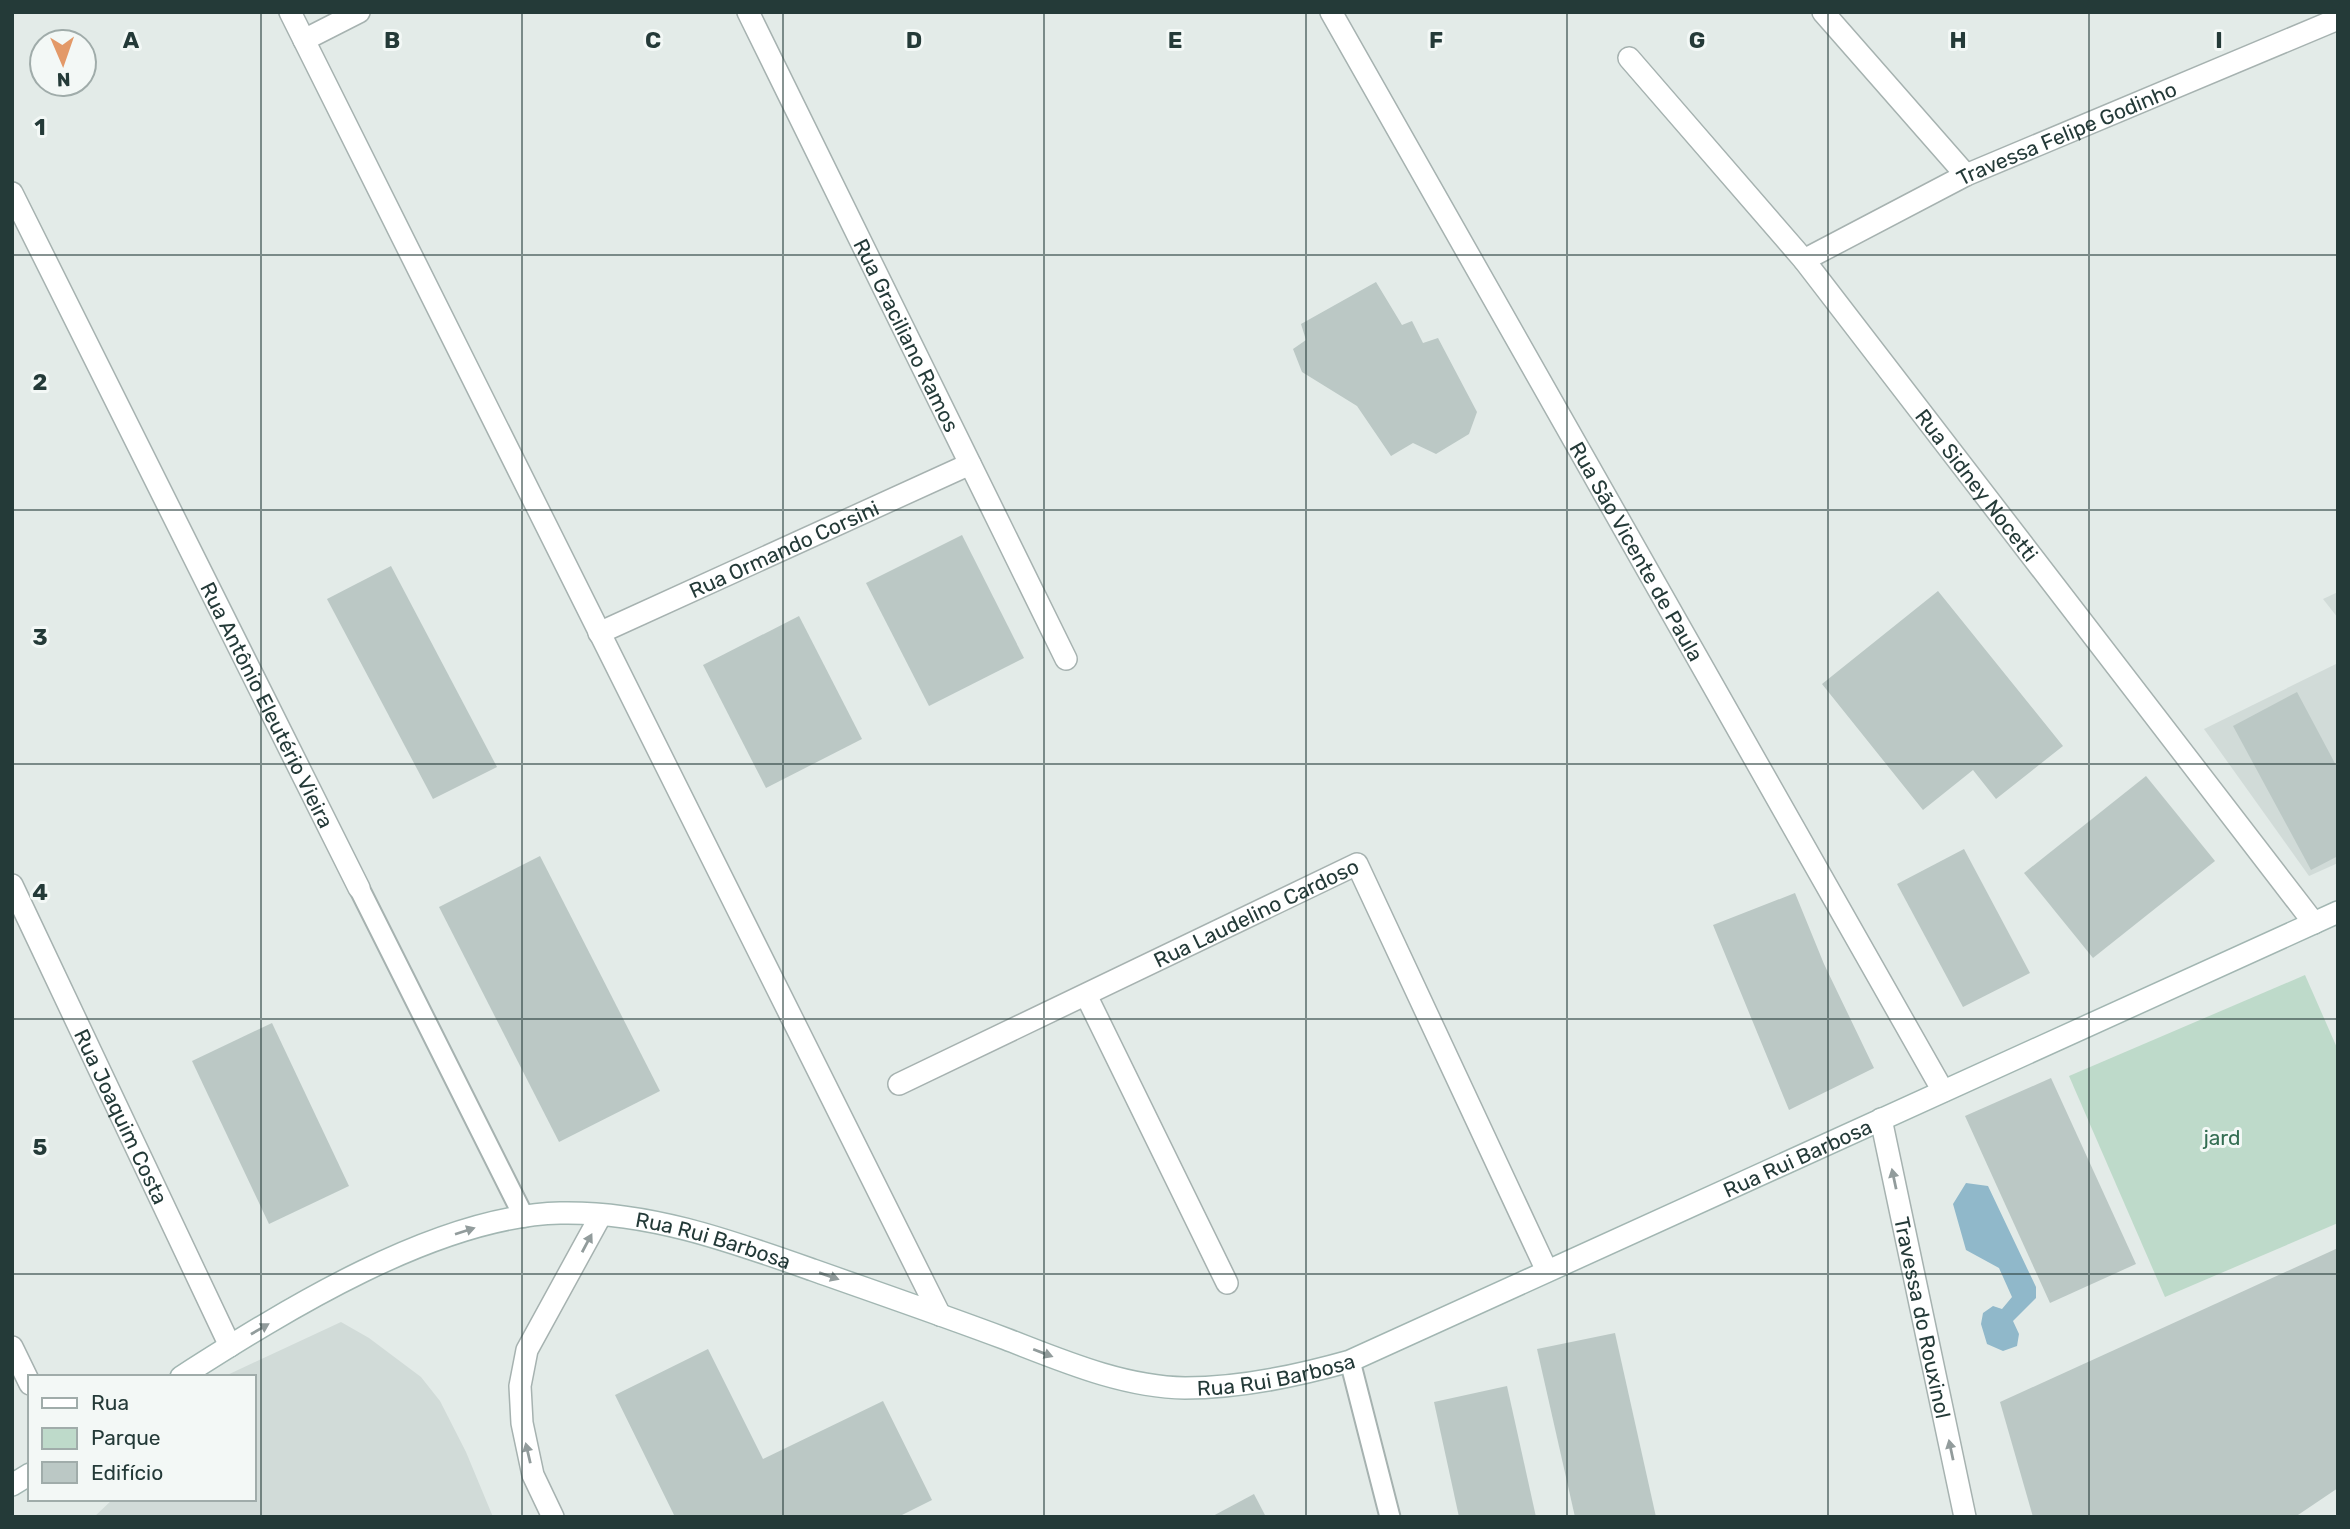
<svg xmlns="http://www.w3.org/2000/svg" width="2350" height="1529" viewBox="0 0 2350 1529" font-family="Rubik,sans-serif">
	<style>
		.built { fill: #d1dbd8 }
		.green { fill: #bedaca }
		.water { fill: #90b8ca }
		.building { fill: #bbc8c5 }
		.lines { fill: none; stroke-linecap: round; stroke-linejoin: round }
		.lane-casing { stroke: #a6b2b0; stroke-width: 23 }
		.street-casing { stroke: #a6b2b0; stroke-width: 24 }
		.secondary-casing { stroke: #a2b6b2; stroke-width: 24 }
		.lane { stroke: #fff; stroke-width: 19 }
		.street { stroke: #fff; stroke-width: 21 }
		.secondary { stroke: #fff; stroke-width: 21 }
		.oneway { fill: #929c9c }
		.grid { fill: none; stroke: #243a38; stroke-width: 2; stroke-opacity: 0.55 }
		.labels { text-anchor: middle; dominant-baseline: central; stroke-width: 6; stroke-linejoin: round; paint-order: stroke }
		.street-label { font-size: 21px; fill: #243a38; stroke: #f3f8f6 }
		.park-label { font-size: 21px; fill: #336d52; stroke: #f3f8f6 }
		.grid-label { font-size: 23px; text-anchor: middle; font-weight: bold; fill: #243a38; stroke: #f3f8f6; stroke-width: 6; stroke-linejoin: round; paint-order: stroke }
	</style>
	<rect width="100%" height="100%" fill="#e3ebe8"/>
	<!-- built -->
	<g class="built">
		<polygon points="2338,592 2338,618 2323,599"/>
		<polygon points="2338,663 2338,863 2309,876 2204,729"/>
		<polygon points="341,1322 369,1338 421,1377 440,1401 466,1452 493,1517 94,1517 113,1499 254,1499 254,1377 223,1377"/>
	</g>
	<!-- green -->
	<polygon class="green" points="2305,975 2338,1050 2338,1223 2165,1297 2069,1076"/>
	<!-- water -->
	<polygon class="water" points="1966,1183 1988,1186 2036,1287 2036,1298 2013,1321 2019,1334 2017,1346 2003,1351 1987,1344 1981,1324 1983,1313 1993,1306 2002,1309 2012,1297 1999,1268 1966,1250 1953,1204"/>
	<!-- building -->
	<g class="building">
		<polygon points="1376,282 1402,325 1412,321 1423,343 1438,338 1477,412 1469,434 1436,454 1413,443 1391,456 1357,406 1302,372 1293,349 1306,340 1301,324"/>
		<polygon points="962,535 1024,658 929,706 866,583"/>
		<polygon points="391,566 497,767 433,799 327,599"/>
		<polygon points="1938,591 2063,746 1996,799 1973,770 1923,810 1822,684"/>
		<polygon points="799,616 862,739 766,788 703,665"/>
		<polygon points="2297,692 2338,769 2338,856 2311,870 2233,726"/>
		<polygon points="2146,776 2215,861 2093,958 2024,873"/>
		<polygon points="1964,849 2030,973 1963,1007 1897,884"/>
		<polygon points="540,856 660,1091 559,1142 439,907"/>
		<polygon points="1795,893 1824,964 1874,1068 1789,1110 1713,925"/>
		<polygon points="272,1023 349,1186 269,1224 192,1061"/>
		<polygon points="2051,1078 2136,1264 2050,1303 1965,1116"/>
		<polygon points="2338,1248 2338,1488 2295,1517 2033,1517 2000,1402"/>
		<polygon points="1615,1333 1656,1517 1575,1517 1537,1349"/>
		<polygon points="708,1349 763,1459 883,1401 932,1500 898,1517 675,1517 615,1395"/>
		<polygon points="1507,1386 1536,1517 1459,1517 1434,1402"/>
		<polygon points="1254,1494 1266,1517 1211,1517"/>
	</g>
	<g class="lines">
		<!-- lane casing -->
		<g class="lane-casing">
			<g id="lane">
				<polyline points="359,888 524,1217"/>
				<polyline points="1350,1361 1390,1517"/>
			</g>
		</g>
		<!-- street casing -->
		<g class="street-casing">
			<g id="street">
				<polyline points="290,12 940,1315"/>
				<path id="s1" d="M 748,12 L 1066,659"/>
				<path id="s2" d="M 1331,12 L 1943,1091"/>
				<polyline points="1823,12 1966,175"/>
				<polyline points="304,40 359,12"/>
				<path id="s3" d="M 1629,58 L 1804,260 L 2314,923"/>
				<path id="s4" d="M 12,193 L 359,888"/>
				<path id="s5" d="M 1804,260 L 1966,175 L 2338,19"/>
				<path id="s6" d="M 599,633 L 970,464"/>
				<path id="s7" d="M 12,885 L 230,1346"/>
				<polyline points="1086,995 1227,1283"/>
				<path id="s8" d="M 899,1084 L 1357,864 L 1547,1271"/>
				<path id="s9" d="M 1881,1119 L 1965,1517"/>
				<polyline points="12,1347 30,1384"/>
				<polyline points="553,1517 533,1475 522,1423 520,1386 527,1350 601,1215"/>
			</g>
		</g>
		<!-- secondary casing -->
		<g class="secondary-casing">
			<g id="secondary">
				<path id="s10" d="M 181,1377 C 284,1311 436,1216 560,1213 C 648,1211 731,1241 813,1270 C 878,1293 942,1315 1006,1339 C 1063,1361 1123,1387 1185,1388 C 1241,1388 1297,1376 1350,1361 L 2338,912"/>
				<polyline points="12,1485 30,1474"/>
			</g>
		</g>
		<!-- lane -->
		<use href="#lane" class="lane"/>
		<!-- street -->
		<use href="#street" class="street"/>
		<!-- secondary -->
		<use href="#secondary" class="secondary"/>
	</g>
	<!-- one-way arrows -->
	<defs><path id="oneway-solid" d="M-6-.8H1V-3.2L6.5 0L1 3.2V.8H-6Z" transform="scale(1.75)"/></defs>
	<g class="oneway">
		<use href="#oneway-solid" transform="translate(1894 1179) rotate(-102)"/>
		<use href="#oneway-solid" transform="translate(465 1231) rotate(-18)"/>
		<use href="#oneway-solid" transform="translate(587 1243) rotate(-62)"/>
		<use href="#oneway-solid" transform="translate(829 1276) rotate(19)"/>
		<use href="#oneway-solid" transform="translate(260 1329) rotate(-30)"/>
		<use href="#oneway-solid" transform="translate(1043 1353) rotate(21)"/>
		<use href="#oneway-solid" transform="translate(1951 1450) rotate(-102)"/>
		<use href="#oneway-solid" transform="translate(528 1453) rotate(-103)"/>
	</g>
	<!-- grid -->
	<path class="grid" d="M 261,12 L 261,1517M 522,12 L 522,1517M 783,12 L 783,1517M 1044,12 L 1044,1517M 1306,12 L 1306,1517M 1567,12 L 1567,1517M 1828,12 L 1828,1517M 2089,12 L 2089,1517M 12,255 L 2338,255M 12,510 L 2338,510M 12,764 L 2338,764M 12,1019 L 2338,1019M 12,1274 L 2338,1274"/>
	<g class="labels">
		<!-- street labels -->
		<g class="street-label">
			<text stroke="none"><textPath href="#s5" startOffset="292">Travessa Felipe Godinho</textPath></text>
			<text stroke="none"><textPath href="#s1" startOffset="360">Rua Graciliano Ramos</textPath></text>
			<text stroke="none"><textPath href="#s3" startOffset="551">Rua Sidney Nocetti</textPath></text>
			<text stroke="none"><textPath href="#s6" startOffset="203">Rua Ormando Corsini</textPath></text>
			<text stroke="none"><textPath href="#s2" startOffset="620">Rua São Vicente de Paula</textPath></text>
			<text stroke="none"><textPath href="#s4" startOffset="572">Rua Antônio Eleutério Vieira</textPath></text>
			<text stroke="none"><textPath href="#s8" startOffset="396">Rua Laudelino Cardoso</textPath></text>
			<text stroke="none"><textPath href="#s7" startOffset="256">Rua Joaquim Costa</textPath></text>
			<text stroke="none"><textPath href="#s10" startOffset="1729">Rua Rui Barbosa</textPath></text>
			<text stroke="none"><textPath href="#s10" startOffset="574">Rua Rui Barbosa</textPath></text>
			<text stroke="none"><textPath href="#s9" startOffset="203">Travessa do Rouxinol</textPath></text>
			<text stroke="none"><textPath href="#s10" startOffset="1162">Rua Rui Barbosa</textPath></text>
		</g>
		<!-- park labels -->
		<g class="park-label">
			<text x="2222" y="1137">jard</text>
		</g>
	</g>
	<g class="grid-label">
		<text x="131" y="48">A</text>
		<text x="392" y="48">B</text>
		<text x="653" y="48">C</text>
		<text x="914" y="48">D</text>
		<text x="1175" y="48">E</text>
		<text x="1436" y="48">F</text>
		<text x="1697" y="48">G</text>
		<text x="1958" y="48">H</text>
		<text x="2219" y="48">I</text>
		<text x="40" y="135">1</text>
		<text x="40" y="390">2</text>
		<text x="40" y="645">3</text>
		<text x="40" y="900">4</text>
		<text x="40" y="1155">5</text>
	</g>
	<!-- border -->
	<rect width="2350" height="1529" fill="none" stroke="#243a38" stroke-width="28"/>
	<!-- legend -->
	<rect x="28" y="1375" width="228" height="126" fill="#f3f8f6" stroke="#a0acaa" stroke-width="2"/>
	<rect x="42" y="1398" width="35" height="10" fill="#ffffff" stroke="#a0acaa" stroke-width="2"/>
	<text x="91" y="1410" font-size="21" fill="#243a38">Rua</text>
	<rect x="42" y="1428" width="35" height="21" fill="#bedaca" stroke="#a0acaa" stroke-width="2"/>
	<text x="91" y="1445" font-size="21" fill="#243a38">Parque</text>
	<rect x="42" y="1462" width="35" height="21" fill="#bbc8c5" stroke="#a0acaa" stroke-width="2"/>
	<text x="91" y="1480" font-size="21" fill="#243a38">Edifício</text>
	<!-- north arrow -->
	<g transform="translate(63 63) rotate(178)"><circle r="33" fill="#f3f8f6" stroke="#a0acaa" stroke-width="2"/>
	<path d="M0-5L12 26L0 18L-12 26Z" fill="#e39968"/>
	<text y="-10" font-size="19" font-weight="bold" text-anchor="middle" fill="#243a38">N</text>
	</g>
</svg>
